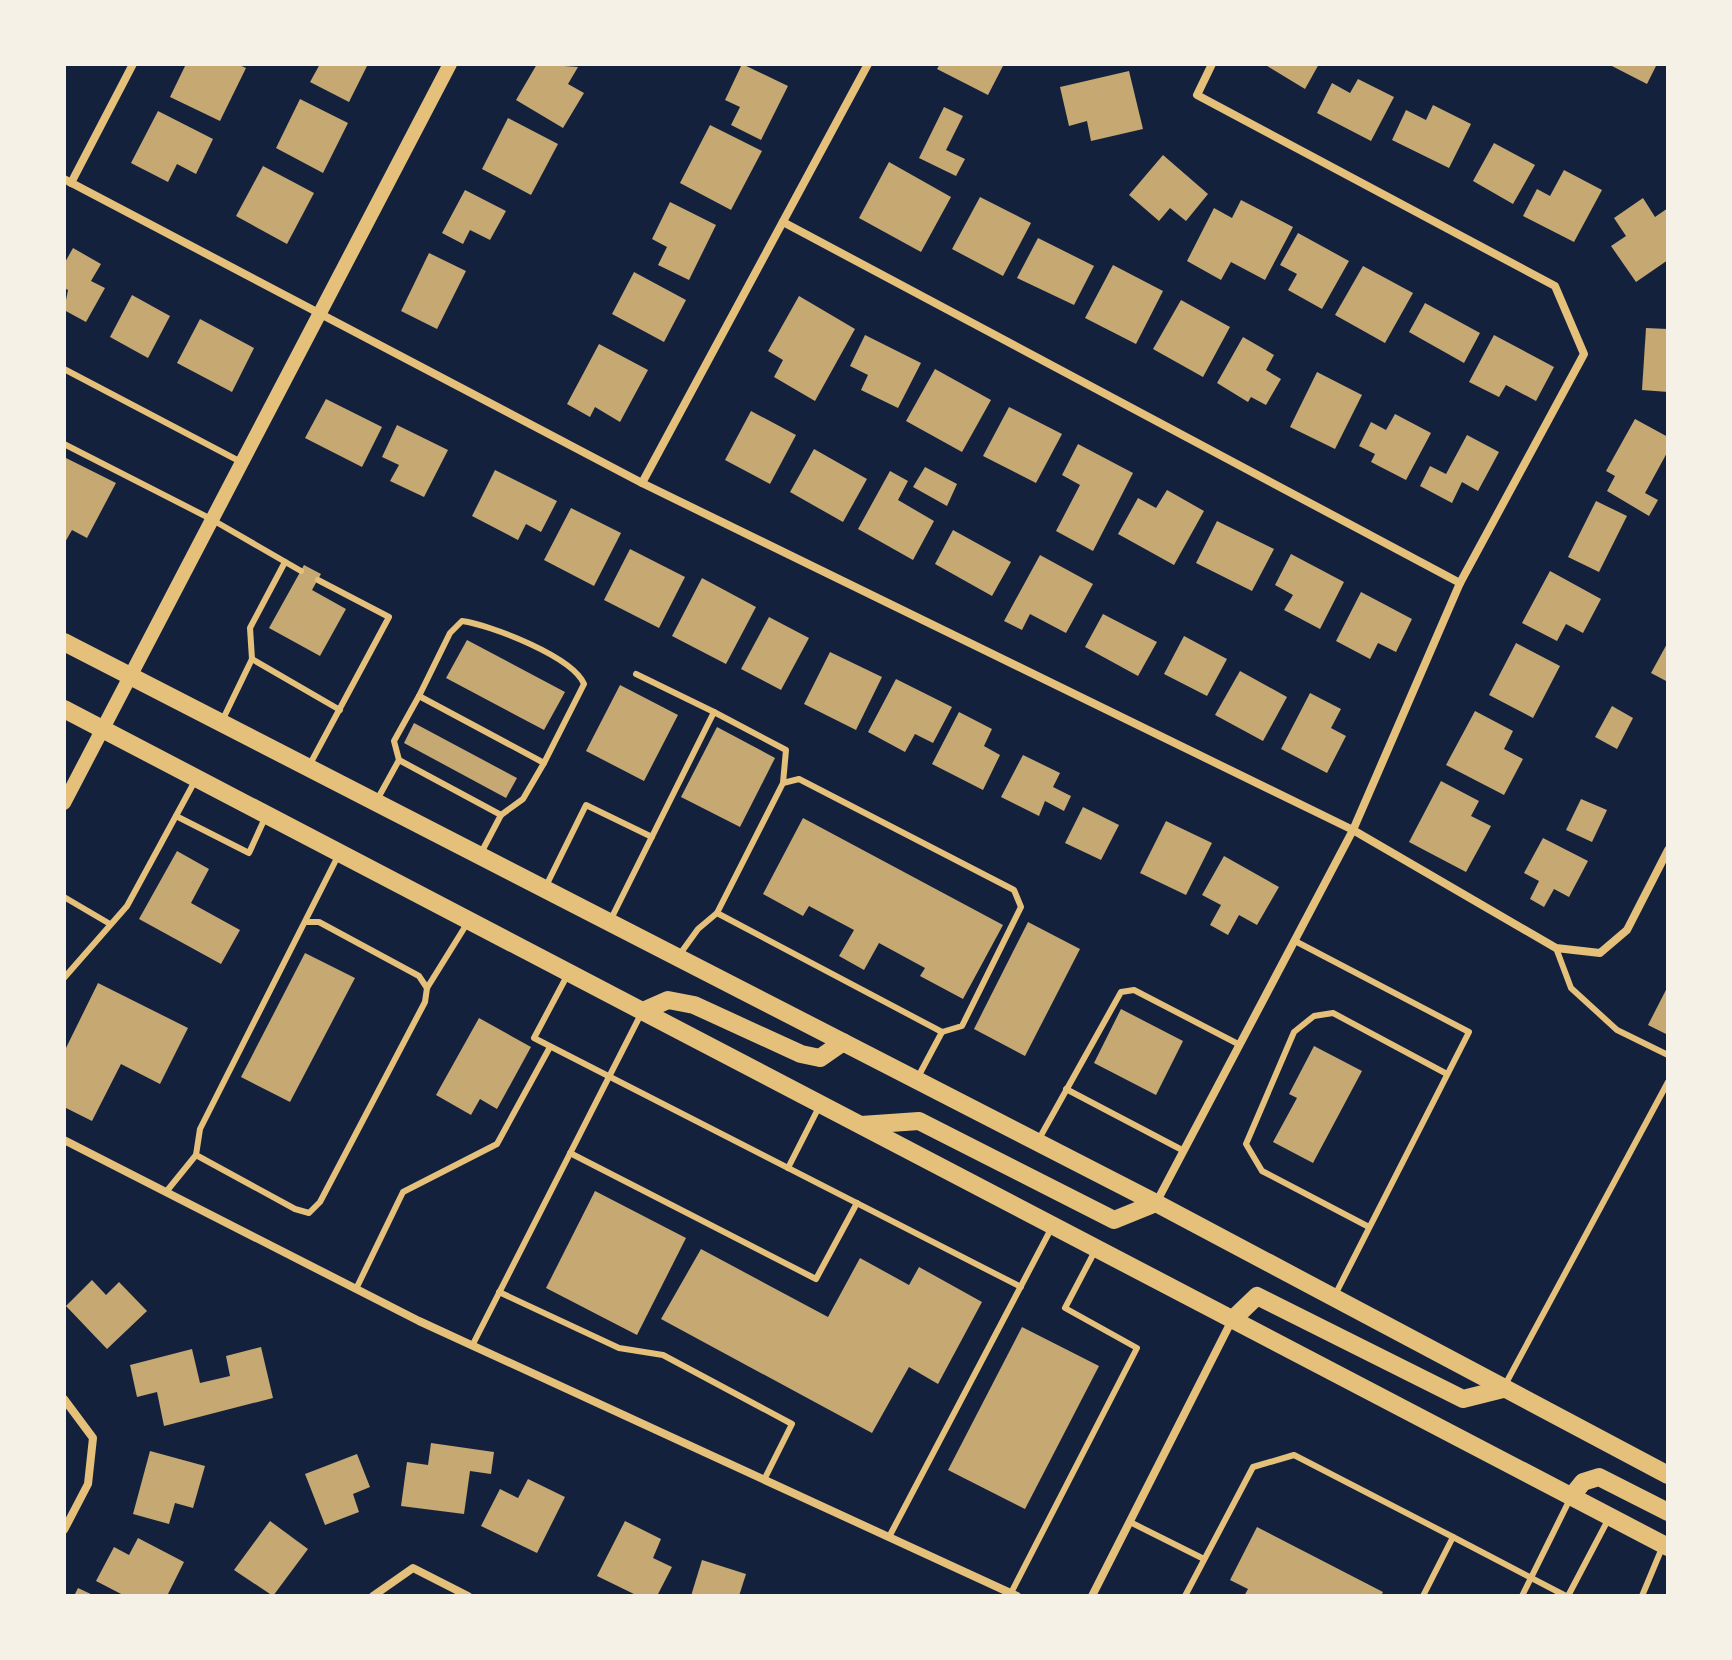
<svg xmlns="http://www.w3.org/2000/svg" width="1732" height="1660" viewBox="0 0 1732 1660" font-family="'DM Sans',sans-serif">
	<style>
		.building { fill: #c6a872 }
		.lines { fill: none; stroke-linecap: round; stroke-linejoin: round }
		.service { stroke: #e5c07b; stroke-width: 6 }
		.minor { stroke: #e5c07b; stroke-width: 8 }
		.tertiary { stroke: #e5c07b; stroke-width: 14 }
		.primary { stroke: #e5c07b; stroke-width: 18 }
	</style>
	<rect width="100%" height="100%" fill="#14213d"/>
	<!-- building -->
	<g class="building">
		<polygon points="186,64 237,64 246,68 220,121 170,97"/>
		<polygon points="320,64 368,64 349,102 310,82"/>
		<polygon points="537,64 578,67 568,84 584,93 563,128 516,100"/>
		<polygon points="742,64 788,86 761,140 731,125 740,107 725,100"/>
		<polygon points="940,64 1004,64 988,95 937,69"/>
		<polygon points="1264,64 1319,64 1305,89"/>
		<polygon points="1608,64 1657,64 1647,84"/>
		<polygon points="1129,71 1143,129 1091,141 1087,121 1069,126 1060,87"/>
		<polygon points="1358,79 1394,97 1371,141 1317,113 1332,83 1350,93"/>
		<polygon points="300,99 348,123 323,173 276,148"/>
		<polygon points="1433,105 1471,124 1449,168 1392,140 1406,110 1426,120"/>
		<polygon points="944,107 963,116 946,150 965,159 956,176 919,158"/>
		<polygon points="158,111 213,139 196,174 177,164 168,182 131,163"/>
		<polygon points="508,118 558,144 531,195 482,169"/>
		<polygon points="710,125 762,151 731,210 680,183"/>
		<polygon points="1494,143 1535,165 1513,204 1473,181"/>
		<polygon points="1163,155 1208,194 1186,221 1170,208 1159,221 1129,195"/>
		<polygon points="889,162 951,197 921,252 859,218"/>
		<polygon points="263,166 314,193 287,244 236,216"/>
		<polygon points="1564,170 1602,190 1574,242 1523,216 1537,189 1550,196"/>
		<polygon points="465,190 506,211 490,240 470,230 463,244 442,233"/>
		<polygon points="980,197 1031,223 1003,276 952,249"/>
		<polygon points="1643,198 1655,217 1668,208 1668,260 1636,282 1611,246 1626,236 1614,218"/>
		<polygon points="1241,200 1293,227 1265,280 1231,262 1221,280 1187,261 1214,208 1232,218"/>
		<polygon points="670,202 716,225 689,280 658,265 667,247 652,239"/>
		<polygon points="1298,233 1349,261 1322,309 1288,290 1297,274 1280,265"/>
		<polygon points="1038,238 1094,266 1074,305 1017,278"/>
		<polygon points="73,248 101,264 91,281 105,288 86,322 64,310 68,290 64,288 64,264"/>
		<polygon points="429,253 466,271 437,329 401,311"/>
		<polygon points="1113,265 1163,291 1136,344 1085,318"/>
		<polygon points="1363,266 1413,293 1385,343 1335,315"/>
		<polygon points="634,272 686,300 664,342 612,314"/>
		<polygon points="132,295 170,316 148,358 110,337"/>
		<polygon points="799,296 855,329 815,401 774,377 783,360 768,351"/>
		<polygon points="1181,300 1230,327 1203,377 1153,349"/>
		<polygon points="1425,303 1480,333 1464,363 1409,332"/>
		<polygon points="200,319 254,348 232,392 177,363"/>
		<polygon points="1646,328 1668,329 1668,392 1642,390"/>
		<polygon points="865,335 921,363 898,408 861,390 868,375 850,366"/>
		<polygon points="1494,335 1554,367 1536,401 1506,385 1499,397 1469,382"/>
		<polygon points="1243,337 1274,355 1266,370 1281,379 1266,405 1251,397 1248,402 1217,383"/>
		<polygon points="599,344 648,370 620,422 595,407 590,417 567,404"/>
		<polygon points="935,369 991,400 962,452 906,421"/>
		<polygon points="1317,372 1362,395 1335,449 1290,427"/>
		<polygon points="326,399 382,427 362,467 305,438"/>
		<polygon points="1009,407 1062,434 1036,483 983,456"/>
		<polygon points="751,411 796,435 770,484 725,460"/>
		<polygon points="1395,414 1431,433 1406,480 1371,462 1375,454 1359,446 1371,422 1386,430"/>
		<polygon points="1635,419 1668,437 1668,451 1645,493 1658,500 1649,516 1607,491 1615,476 1606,471"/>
		<polygon points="397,425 448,450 424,497 390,481 399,465 382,457"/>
		<polygon points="1467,435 1499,452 1478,491 1462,482 1452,503 1420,486 1430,466 1446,474"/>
		<polygon points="1078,444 1133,473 1093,551 1056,531 1080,485 1062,475"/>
		<polygon points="814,449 867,479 843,522 790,492"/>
		<polygon points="64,457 116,483 87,538 72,530 64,544"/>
		<polygon points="925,467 957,484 947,506 913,487"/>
		<polygon points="495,470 557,501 541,532 526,524 518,540 472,516"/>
		<polygon points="890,471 908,481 898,500 934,521 913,560 858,529"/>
		<polygon points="1167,490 1204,511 1174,565 1118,534 1138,498 1156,508"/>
		<polygon points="1596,501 1627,516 1599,572 1568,557"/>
		<polygon points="571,508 621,533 594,586 544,560"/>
		<polygon points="1217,521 1274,549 1252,591 1196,563"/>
		<polygon points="953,530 1011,562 992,596 935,564"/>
		<polygon points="630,549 685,577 659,628 604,600"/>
		<polygon points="1291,554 1344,582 1320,629 1284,610 1293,595 1275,585"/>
		<polygon points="1040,555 1093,584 1066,633 1030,614 1022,630 1004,621"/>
		<polygon points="304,565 321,574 312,590 346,609 320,656 269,628"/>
		<polygon points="1550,571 1601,599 1583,633 1566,624 1557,641 1522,623"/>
		<polygon points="702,578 756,607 726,664 672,636"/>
		<polygon points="1361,592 1412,619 1396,652 1378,643 1370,659 1336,641"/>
		<polygon points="1103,614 1157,642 1138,676 1085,647"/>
		<polygon points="769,617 809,638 781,690 741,669"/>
		<polygon points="1184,636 1227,659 1207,696 1164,674"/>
		<polygon points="467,640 565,692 544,730 446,678"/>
		<polygon points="1668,642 1668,682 1651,673"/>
		<polygon points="1516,643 1560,666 1533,718 1489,695"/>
		<polygon points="830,652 882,677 856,730 804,704"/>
		<polygon points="1240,671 1287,697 1263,741 1215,715"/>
		<polygon points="896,679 952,707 933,743 915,734 905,752 868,732"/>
		<polygon points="620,685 678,715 644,781 586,751"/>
		<polygon points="1310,693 1341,709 1331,728 1346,736 1327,773 1281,749"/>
		<polygon points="1612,706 1633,718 1617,749 1595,737"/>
		<polygon points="1475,711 1513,731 1504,749 1523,759 1504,795 1446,765"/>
		<polygon points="959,712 992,729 984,746 1000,755 983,790 932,764"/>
		<polygon points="414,723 517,778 506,798 404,743"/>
		<polygon points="717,727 775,758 740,827 681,797"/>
		<polygon points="1023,755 1060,773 1053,787 1071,796 1064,811 1045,801 1039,816 1001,797"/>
		<polygon points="1441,781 1479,801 1471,816 1491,826 1466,872 1409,842"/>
		<polygon points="1581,799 1607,810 1592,842 1566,830"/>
		<polygon points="1083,807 1119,825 1101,860 1065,843"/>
		<polygon points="803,818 1003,925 963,999 920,976 925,968 879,943 864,970 839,956 854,930 809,906 803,916 763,894"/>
		<polygon points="1166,821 1212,843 1186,895 1140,873"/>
		<polygon points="1543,838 1588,861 1569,897 1554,889 1544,907 1530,899 1539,881 1524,873"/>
		<polygon points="177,851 209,869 191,903 240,930 221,964 139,919"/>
		<polygon points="1224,856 1279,887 1257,925 1239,915 1228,935 1210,925 1221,905 1202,895"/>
		<polygon points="1028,922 1080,949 1025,1056 974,1029"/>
		<polygon points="305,953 355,978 290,1102 241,1077"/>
		<polygon points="98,983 188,1028 160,1084 121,1064 92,1121 64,1107 64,1052"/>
		<polygon points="1668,986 1668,1035 1648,1025"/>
		<polygon points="1121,1009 1183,1041 1156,1095 1094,1063"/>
		<polygon points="479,1018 531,1047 497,1109 480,1099 471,1115 436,1095"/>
		<polygon points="1314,1046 1362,1071 1313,1163 1273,1142 1297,1098 1289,1094"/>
		<polygon points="595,1191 686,1238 637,1335 546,1288"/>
		<polygon points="701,1249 828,1317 860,1258 909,1285 919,1267 982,1302 938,1384 909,1367 872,1433 661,1319"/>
		<polygon points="92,1280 106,1295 119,1282 147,1311 107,1349 66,1306"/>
		<polygon points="1022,1327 1099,1366 1025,1509 948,1470"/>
		<polygon points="261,1347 273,1398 164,1426 157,1392 137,1397 130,1365 192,1349 200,1383 230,1376 226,1356"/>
		<polygon points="431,1443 494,1452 491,1474 470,1471 464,1514 401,1506 407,1462 428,1465"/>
		<polygon points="150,1451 205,1466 193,1508 175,1503 169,1524 133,1514"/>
		<polygon points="357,1454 370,1487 353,1494 359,1512 325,1525 305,1474"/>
		<polygon points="528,1479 565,1497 537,1553 481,1526 500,1489 518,1498"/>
		<polygon points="270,1521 308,1549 273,1596 234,1570"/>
		<polygon points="625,1521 661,1539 653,1558 672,1567 657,1596 638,1596 597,1576"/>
		<polygon points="1257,1527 1383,1592 1381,1596 1244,1596 1248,1589 1230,1580"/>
		<polygon points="138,1538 184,1562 167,1596 125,1596 96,1581 114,1547 129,1555"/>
		<polygon points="702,1560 746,1574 739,1596 691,1596"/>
		<polygon points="78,1588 95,1596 74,1596"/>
	</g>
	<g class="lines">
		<!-- service -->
		<g class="service">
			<polyline points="64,369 241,462"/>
			<polyline points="64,444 211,519 301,571"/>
			<polyline points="285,562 250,628 252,659 340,710"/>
			<polyline points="636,674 714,712"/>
			<path d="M 419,696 L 450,633 L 462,621 C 491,625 573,657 584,684 L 544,763"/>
			<polyline points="222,721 252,659"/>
			<polyline points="399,760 394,741 419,696 544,763 523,799 501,815"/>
			<polyline points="309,766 389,617 318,580"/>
			<polyline points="377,800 399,760 501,815 481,853"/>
			<polyline points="176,816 249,853 265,818"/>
			<polyline points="338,856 200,1129 196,1155 295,1209 309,1213 320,1202 425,1002 427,988 468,922"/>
			<polyline points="546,886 586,805 652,837"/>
			<polyline points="64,897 110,924"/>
			<polyline points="717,913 783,783 799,779 1014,890 1021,907 962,1026 942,1032"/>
			<polyline points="611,919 714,712 786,750 783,783"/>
			<polyline points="307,922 319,922 419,976 427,988"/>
			<polyline points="1295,941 1469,1032 1335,1295"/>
			<polyline points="1556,948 1571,988 1617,1030 1668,1055"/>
			<polyline points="680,954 698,929 717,913 942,1032 918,1077"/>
			<polyline points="568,974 534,1038 1021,1287"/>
			<polyline points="64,978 127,906 196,779"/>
			<polyline points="1066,1089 1184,1151"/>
			<polyline points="1039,1139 1121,992 1134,990 1240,1045"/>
			<polyline points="570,1153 816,1279 857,1203"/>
			<polyline points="788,1168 819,1107"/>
			<polyline points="166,1192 196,1155"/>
			<polyline points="1369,1227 1262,1171 1246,1144 1294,1032 1314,1016 1333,1013 1447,1074"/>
			<polyline points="356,1289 403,1192 497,1144 550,1047"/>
			<polyline points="499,1292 619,1348 663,1355 792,1424 764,1480"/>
			<polyline points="472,1346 641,1014"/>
			<polyline points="1505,1385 1668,1082"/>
			<polyline points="1130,1522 1204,1559"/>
			<polyline points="889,1537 1051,1229"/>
			<polyline points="1453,1537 1566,1596"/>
			<polyline points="1011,1593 1137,1348 1065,1308 1096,1249"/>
			<polyline points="1185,1596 1253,1467 1294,1455 1453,1537 1423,1596"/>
			<polyline points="1522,1596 1570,1499"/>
			<polyline points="1568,1596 1609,1518"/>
			<polyline points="1642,1596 1662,1548"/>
		</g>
		<!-- minor -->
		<g class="minor">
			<polyline points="64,179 642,483 1353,830 1556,948 1600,953 1627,930 1668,850"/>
			<polyline points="71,183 133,64"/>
			<polyline points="783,222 1460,583"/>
			<polyline points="642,483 868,64"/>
			<polyline points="64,1140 419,1321 1017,1596"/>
			<polyline points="1156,1203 1353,830 1460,583 1584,354 1555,286 1197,95 1212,64"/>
			<polyline points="64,1399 93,1438 88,1484 64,1530"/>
			<polyline points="373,1596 413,1568 468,1596"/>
			<polyline points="1092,1596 1232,1320"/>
		</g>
		<!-- tertiary -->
		<polyline class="tertiary" points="64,803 450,64"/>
		<!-- primary -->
		<g class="primary">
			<polyline points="64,642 1156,1203 1668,1475"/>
			<polyline points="64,709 1668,1547"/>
			<polyline points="643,1011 668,1000 694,1005 801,1054 820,1058 843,1042"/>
			<polyline points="861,1125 919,1121 1114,1220 1156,1203"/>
			<polyline points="1232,1320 1257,1296 1463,1399 1503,1389"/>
			<polyline points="1571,1497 1583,1482 1599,1477 1668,1512"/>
		</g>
	</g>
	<!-- border -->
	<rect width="1732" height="1660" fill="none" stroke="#f6f1e7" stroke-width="132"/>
</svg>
